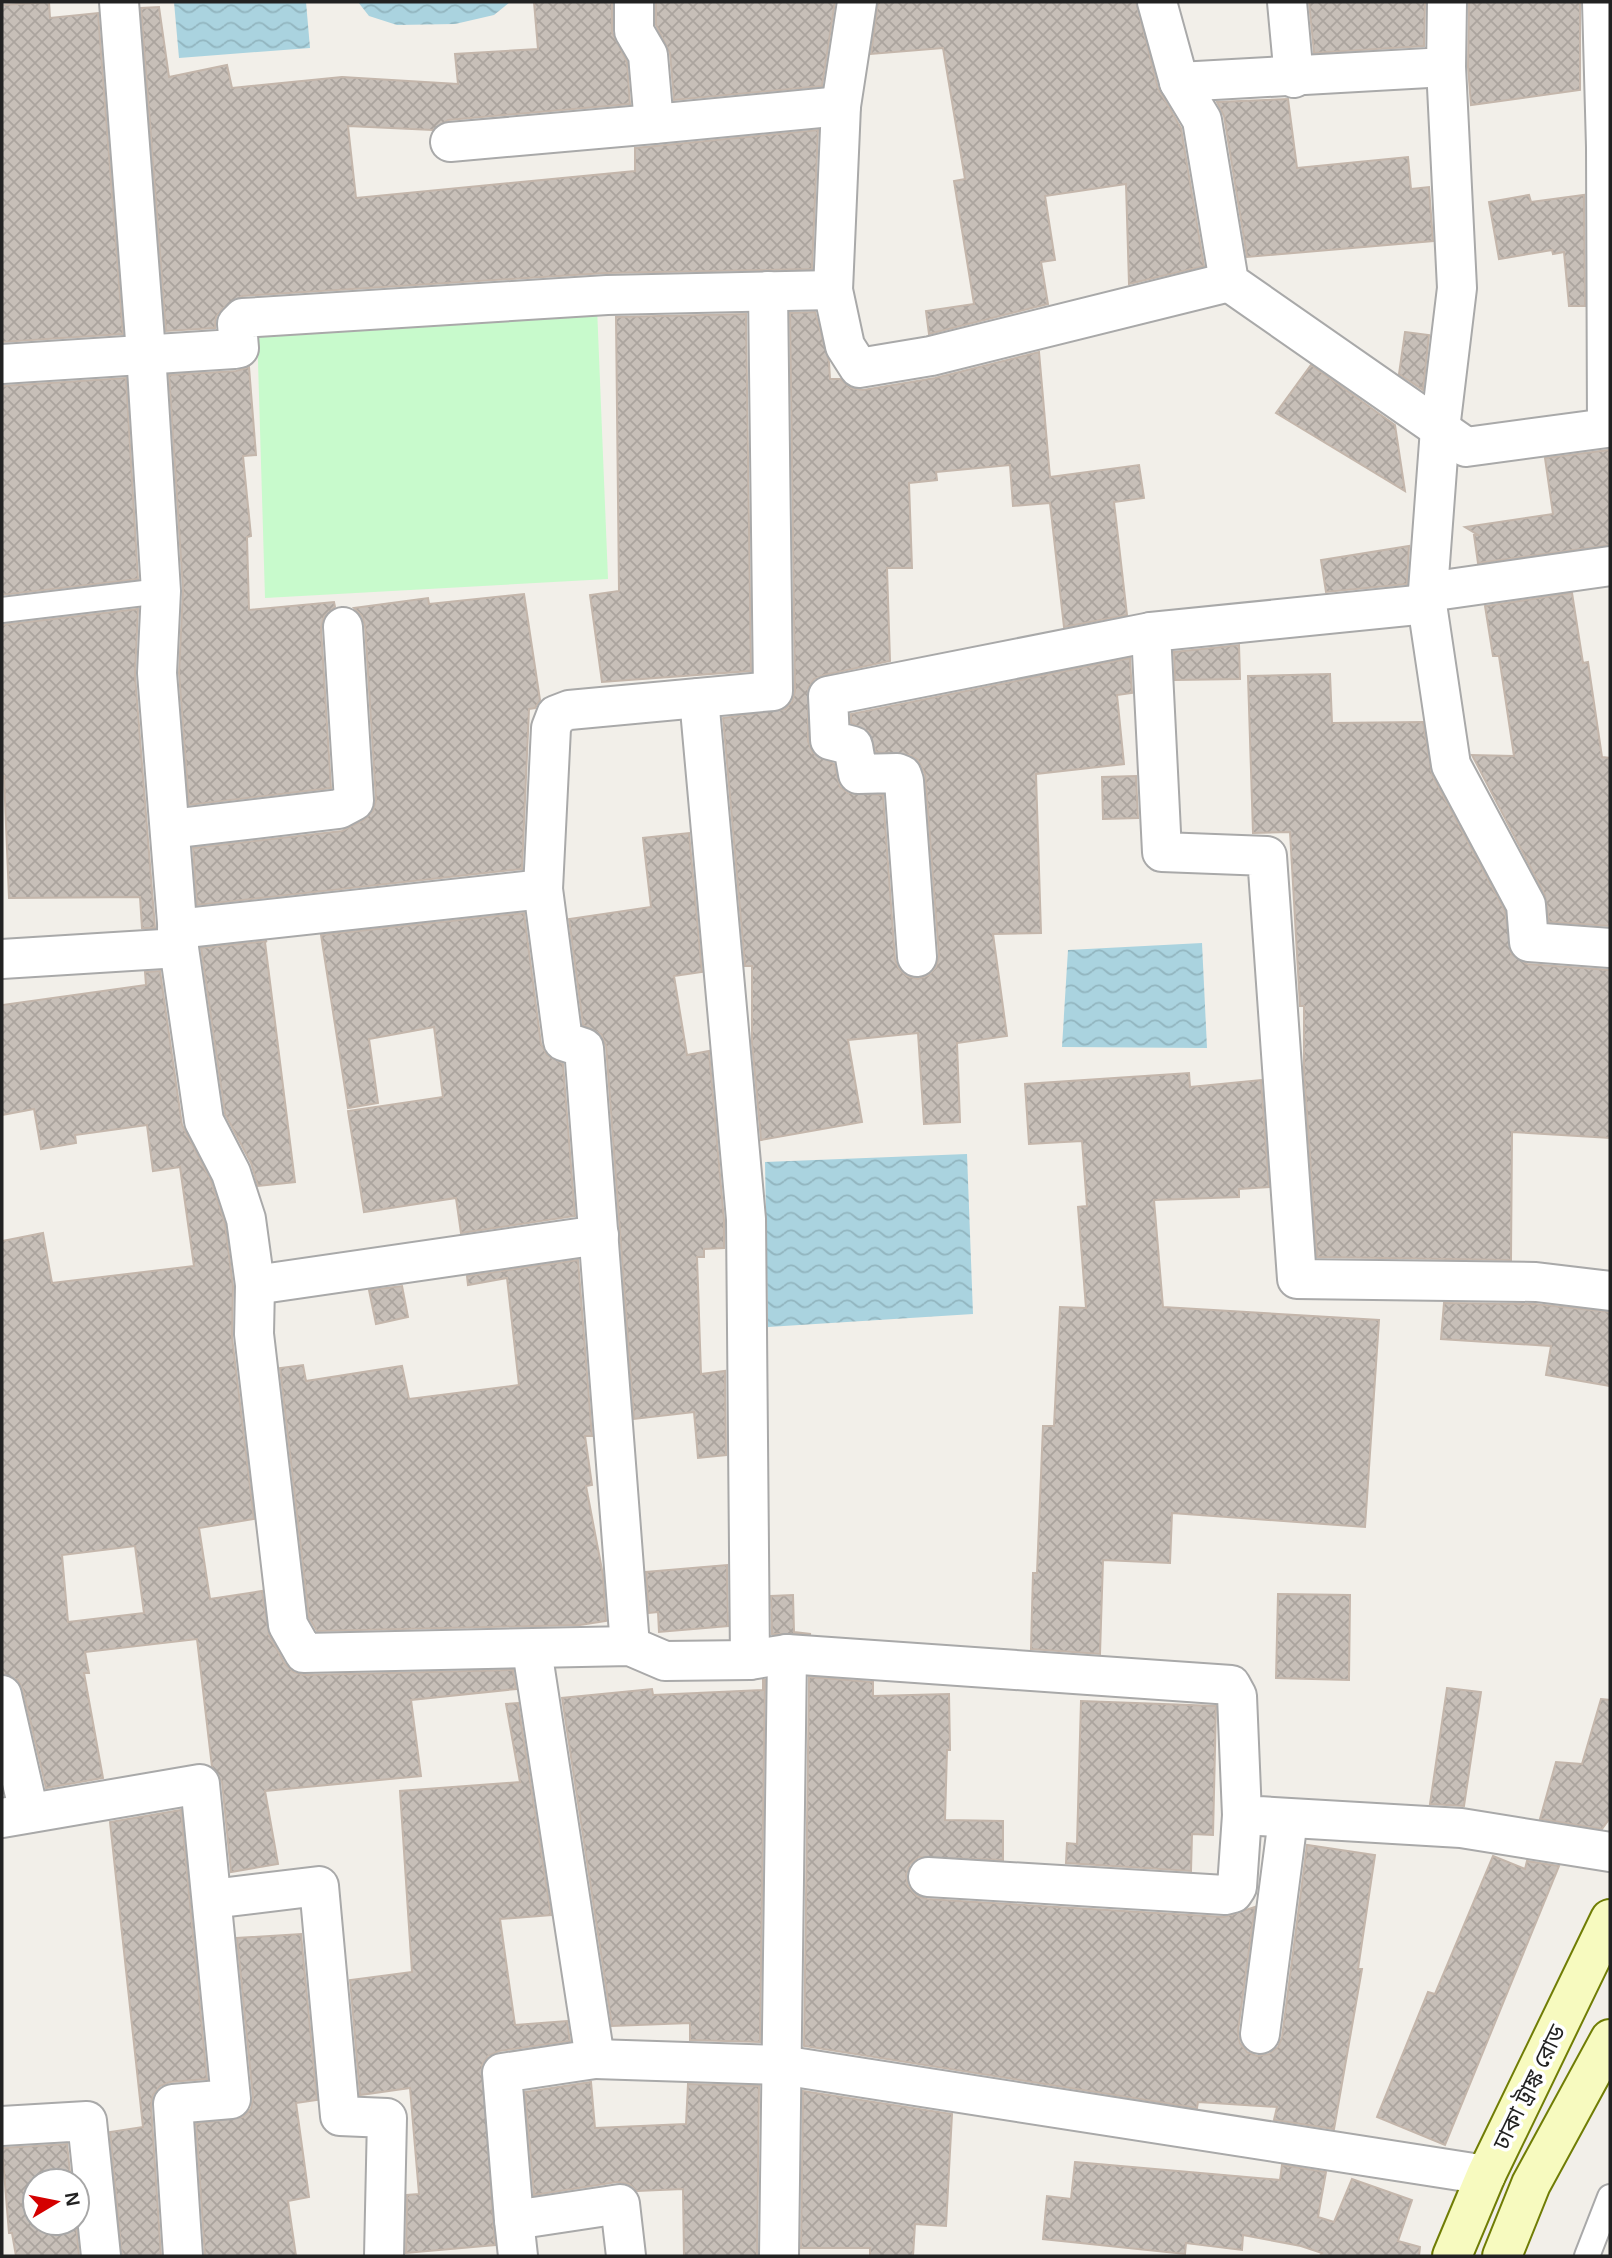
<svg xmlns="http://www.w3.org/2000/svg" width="1612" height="2258" viewBox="0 0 1612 2258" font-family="Arial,'Noto Sans Bengali',sans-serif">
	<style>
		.park { fill: #c8facc }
		.water { fill: url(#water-waves) }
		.building { fill: url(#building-cross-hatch); stroke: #c4b6ab; stroke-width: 2; fill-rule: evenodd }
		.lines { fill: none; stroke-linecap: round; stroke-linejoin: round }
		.service-casing { stroke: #a9a9a9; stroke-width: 28 }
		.minor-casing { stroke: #a9a9a9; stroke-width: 42 }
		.secondary-casing { stroke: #707d05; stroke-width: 42 }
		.service { stroke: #fff; stroke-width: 24 }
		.minor { stroke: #fff; stroke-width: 38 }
		.secondary { stroke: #f7fabf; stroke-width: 38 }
		.labels { text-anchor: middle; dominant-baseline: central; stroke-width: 7; stroke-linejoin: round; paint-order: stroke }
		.street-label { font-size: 23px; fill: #222; stroke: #fff }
	</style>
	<defs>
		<pattern id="water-waves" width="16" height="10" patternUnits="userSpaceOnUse" patternTransform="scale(1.75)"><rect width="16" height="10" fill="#aad3df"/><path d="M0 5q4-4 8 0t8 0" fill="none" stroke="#92b5bf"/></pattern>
		<pattern id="building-cross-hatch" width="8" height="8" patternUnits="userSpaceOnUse" patternTransform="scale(1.75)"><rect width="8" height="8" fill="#c7bfb8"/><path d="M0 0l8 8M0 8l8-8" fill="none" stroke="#aba49e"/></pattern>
	</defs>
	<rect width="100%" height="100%" fill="#f2efe9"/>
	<!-- park -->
	<polygon class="park" points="597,307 608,579 265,598 257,328"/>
	<!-- water -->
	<g class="water">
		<polygon points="174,2 306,2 310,48 179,58"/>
		<polygon points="358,2 510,2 494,15 455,24 397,25 369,16"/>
		<polygon points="1202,943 1207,1048 1062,1047 1068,950"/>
		<polygon points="967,1154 973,1314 768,1327 765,1162"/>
	</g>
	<!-- building -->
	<g class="building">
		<polygon points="49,2 50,18 98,13 123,334 2,342 2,5"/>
		<polygon points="534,2 612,2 612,32 627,62 630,104 448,120 433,130 348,126 356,198 635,171 635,148 818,130 812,269 606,273 242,296 222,309 216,317 215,328 166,331 141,8 159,7 169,77 227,65 232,88 342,77 458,84 455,54 538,49"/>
		<polygon points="656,2 835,2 822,86 674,100 670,53 656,25"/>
		<polygon points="878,2 1136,2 1158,88 1181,128 1204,266 1129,284 1126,184 1045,196 1055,260 1041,262 1048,304 929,334 926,311 974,304 954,181 965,179 943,48 871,54"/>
		<polygon points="1309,2 1425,2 1424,46 1314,53"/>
		<polygon points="1469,2 1580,2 1580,90 1471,105 1468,67"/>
		<polygon points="1288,99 1297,168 1408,157 1411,189 1429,187 1433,241 1247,257 1224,116 1217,102"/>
		<polygon points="1529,195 1531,202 1584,195 1585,306 1569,306 1564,252 1553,254 1552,250 1499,259 1489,202"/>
		<polygon points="815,312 829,362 830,379 840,379 851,388 863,390 935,378 1039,352 1050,477 1139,465 1144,498 1114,502 1127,615 1064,627 1050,503 1013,506 1010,465 936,472 937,480 909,483 912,568 887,568 890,661 824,675 814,679 808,688 808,741 813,753 834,764 840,787 848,793 883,795 895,959 899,969 907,976 918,979 929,975 936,967 939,956 925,774 918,760 910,755 876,752 869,732 851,723 851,714 1130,658 1132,693 1117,695 1124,764 1036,774 1041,933 993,934 1007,1036 957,1043 960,1122 924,1124 918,1033 848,1040 862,1122 761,1140 752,1043 752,966 745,966 723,718 785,709 792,702 795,691 790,313"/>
		<polygon points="746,314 751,671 602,682 590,595 619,591 616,317"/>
		<polygon points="1405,332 1429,335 1423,390 1399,374"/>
		<polygon points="1311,365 1395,425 1405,491 1276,413"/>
		<polygon points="249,367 256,455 243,456 251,536 247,537 249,610 334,602 335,607 324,617 321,628 331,788 189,805 179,673 183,590 169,375 236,371"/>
		<polygon points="126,378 138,579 2,595 2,386"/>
		<polygon points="1609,450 1610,545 1478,563 1474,535 1478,535 1465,527 1553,514 1545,458"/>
		<polygon points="1409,546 1407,584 1326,592 1321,560"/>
		<polygon points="1572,593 1583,663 1588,662 1602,757 1610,758 1610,926 1549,922 1545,895 1472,755 1514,756 1499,656 1493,656 1485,606"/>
		<polygon points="524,594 540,700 535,708 529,709 522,869 197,905 193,848 342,831 364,820 373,811 376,800 365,626 362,616 354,608 428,598 429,604"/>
		<polygon points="138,609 135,675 155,928 142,928 140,897 9,898 4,776 2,776 2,625"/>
		<polygon points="1239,645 1240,679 1175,680 1174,652"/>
		<polygon points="1330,674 1332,723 1423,722 1432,775 1505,911 1511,954 1527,964 1610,970 1610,1138 1512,1132 1511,1260 1317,1257 1304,1072 1304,1006 1300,1006 1290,832 1253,833 1248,676"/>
		<polygon points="1136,776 1138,818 1103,819 1102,777"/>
		<polygon points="689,833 702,972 674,976 687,1055 709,1051 724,1220 724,1248 704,1249 704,1257 697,1257 701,1374 725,1371 726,1455 698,1458 694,1412 634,1419 606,1046 601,1034 583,1025 569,919 651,907 643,838"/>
		<polygon points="524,913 541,1044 547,1055 563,1064 575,1216 461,1233 456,1198 364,1212 348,1111 443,1097 434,1027 369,1039 378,1103 348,1108 321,935"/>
		<polygon points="267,941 265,942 295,1182 258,1186 251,1163 225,1114 201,948"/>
		<path d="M 160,971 L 182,1125 L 211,1181 L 225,1224 L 233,1286 L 232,1337 L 254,1519 L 199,1528 L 210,1599 L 262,1591 L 269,1635 L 285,1664 L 294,1672 L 304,1675 L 513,1670 L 516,1689 L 411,1700 L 421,1776 L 265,1791 L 278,1864 L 231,1872 L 222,1782 L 212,1767 L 197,1639 L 85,1652 L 89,1673 L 84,1673 L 103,1778 L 46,1788 L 23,1690 L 18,1680 L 2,1674 L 2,1241 L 43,1233 L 52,1283 L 194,1266 L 180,1167 L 153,1171 L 147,1125 L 75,1135 L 76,1143 L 41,1149 L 34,1109 L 2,1115 L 2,1005 L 146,985 L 145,972 ZM 135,1546 L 144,1613 L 68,1622 L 62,1555 Z"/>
		<polygon points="1189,1073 1190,1087 1261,1080 1269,1187 1239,1189 1239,1197 1154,1200 1163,1307 1379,1320 1365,1527 1172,1513 1170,1563 1103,1560 1100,1654 1031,1649 1033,1573 1037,1573 1043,1426 1054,1426 1060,1307 1086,1308 1078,1207 1087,1206 1082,1141 1029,1144 1025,1084"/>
		<polygon points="578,1260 592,1436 585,1436 592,1485 586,1486 603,1575 606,1621 580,1625 317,1631 309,1618 280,1368 303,1365 306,1381 402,1366 409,1399 519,1385 507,1278 468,1285 467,1276"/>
		<polygon points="402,1286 408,1317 376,1324 369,1290"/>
		<polygon points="1444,1303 1535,1304 1610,1312 1610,1386 1546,1375 1551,1346 1441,1339"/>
		<polygon points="727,1565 728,1626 659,1632 658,1612 649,1613 646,1572"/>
		<polygon points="1278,1594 1350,1595 1349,1680 1276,1678"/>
		<polygon points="793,1595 794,1632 811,1634 772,1634 771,1596"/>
		<polygon points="809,1677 873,1682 873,1696 949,1694 950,1750 947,1750 945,1820 1003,1821 1003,1860 919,1857 910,1864 906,1875 908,1886 917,1896 927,1899 1224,1917 1255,1907 1238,2031 1240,2043 1247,2052 1257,2056 1269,2054 1278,2047 1282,2037 1307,1845 1375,1855 1358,1969 1362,1969 1334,2129 1274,2120 1277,2107 1198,2102 1197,2108 804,2046"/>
		<polygon points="763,1680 765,1680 760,2042 690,2040 690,2023 612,2026 562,1698 652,1689 653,1695 763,1690"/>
		<polygon points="1447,1688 1481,1692 1464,1806 1430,1804"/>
		<polygon points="1601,1699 1610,1700 1610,1818 1602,1829 1540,1819 1556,1762 1582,1764"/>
		<polygon points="1081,1701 1216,1706 1213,1835 1192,1834 1191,1871 1066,1863 1067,1843 1077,1844"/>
		<polygon points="518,1703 551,1915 500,1919 515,2025 567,2021 570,2041 499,2051 488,2056 482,2065 495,2245 406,2253 407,2195 419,2194 410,2088 360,2095 350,1980 412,1972 400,1791 520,1782 506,1704"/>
		<polygon points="181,1810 207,2079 170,2082 160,2086 153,2095 151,2105 161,2256 122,2256 110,2132 143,2127 110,1822"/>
		<polygon points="1493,1856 1525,1869 1527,1861 1559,1866 1445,2145 1377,2117 1428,1992 1435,1994"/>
		<polygon points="301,1934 317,2100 296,2103 309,2197 288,2201 296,2256 205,2256 196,2124 243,2117 251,2109 253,2098 237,1938"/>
		<polygon points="591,2082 595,2128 686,2124 688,2084 759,2086 757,2256 684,2256 683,2189 637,2191 629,2184 617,2182 534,2195 525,2092"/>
		<polygon points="803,2091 952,2114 946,2226 915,2224 913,2256 870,2256 870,2248 801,2248"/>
		<polygon points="67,2144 71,2181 35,2181 35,2223 76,2223 79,2256 16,2256 12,2233 9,2233 2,2148"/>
		<polygon points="1075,2162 1280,2180 1282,2165 1326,2172 1318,2217 1334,2222 1352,2179 1412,2200 1398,2241 1420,2247 1419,2256 1320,2256 1322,2253 1301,2246 1243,2235 1242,2250 1186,2243 1185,2254 1043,2239 1047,2196 1071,2199"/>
	</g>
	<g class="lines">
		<!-- service casing -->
		<g class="service-casing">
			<g id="service">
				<polyline points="2,610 161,591"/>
				<polyline points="1587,2256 1610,2197"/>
			</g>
		</g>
		<!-- minor casing -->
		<g class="minor-casing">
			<g id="minor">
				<polyline points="119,2 146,353 161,591 157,673 179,948 204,1121 231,1173 246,1219 255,1285 254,1334 288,1625 304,1653 630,1646 665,1661 750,1660 787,1654 1231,1685 1237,1696 1242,1815 1461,1828 1610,1852"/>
				<polyline points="634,2 634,31 648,55 654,124 841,106"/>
				<polyline points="857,2 841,106 833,290 845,346 859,368 931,356 1229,282"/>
				<polyline points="1157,2 1179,82 1202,120 1229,282 1466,447 1607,428 1606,147 1602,2"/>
				<polyline points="1287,2 1294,78"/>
				<polyline points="1446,67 1457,288 1440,429 1427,604 1451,765 1526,905 1529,942 1610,948"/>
				<polyline points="1179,82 1446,67 1447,2"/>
				<polyline points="450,142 654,124"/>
				<polyline points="2,364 234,349 239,348 237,324 243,318 607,295 833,290"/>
				<polyline points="1428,592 1610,566"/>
				<polyline points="1427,604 1151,632 1162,852 1267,856 1297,1279 1536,1282 1610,1291"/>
				<polyline points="699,698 746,1219 750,1660"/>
				<polyline points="170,829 339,809 354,801 343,627"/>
				<polyline points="177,929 543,889"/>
				<polyline points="917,957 904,781 902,775 897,773 858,774 853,746 830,740 828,696 1151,632"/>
				<polyline points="2,959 179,948"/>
				<polyline points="255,1285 599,1235"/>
				<polyline points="630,1646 584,1048 563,1041 543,889 551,728 556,715 569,710 773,691 768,291"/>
				<polyline points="532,1650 595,2059 502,2073 514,2220 620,2204 626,2256"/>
				<polyline points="2,1695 29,1813"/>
				<polyline points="2,1818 200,1784 231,2099 173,2104 183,2256"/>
				<polyline points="928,1877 1225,1895 1233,1893 1237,1887 1242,1815"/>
				<polyline points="212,1899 319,1886 340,2116 387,2118 384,2256"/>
				<polyline points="1260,2034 1288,1819"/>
				<polyline points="595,2059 781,2065 1486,2175"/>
				<polyline points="2,2126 87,2121 101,2256"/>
				<polyline points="514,2220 518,2256"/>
				<polyline points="779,2256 787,1654"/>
			</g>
		</g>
		<!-- secondary casing -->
		<g class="secondary-casing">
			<g id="secondary">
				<polyline points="1452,2256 1486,2175 1610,1919"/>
				<polyline points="1502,2256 1531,2184 1610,2039"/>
			</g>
		</g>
		<!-- service -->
		<use href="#service" class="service"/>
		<!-- minor -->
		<use href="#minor" class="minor"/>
		<!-- secondary -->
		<use href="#secondary" class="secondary"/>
	</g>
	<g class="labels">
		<!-- street labels -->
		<g class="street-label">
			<text transform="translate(1529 2087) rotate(-64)">ঢাকা ট্রাঙ্ক রোড</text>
		</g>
	</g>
	<!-- border -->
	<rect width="1612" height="2258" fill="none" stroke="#222222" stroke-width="7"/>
	<!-- north arrow -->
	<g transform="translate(56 2202) rotate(80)"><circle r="33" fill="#ffffff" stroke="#a7a7a7" stroke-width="2"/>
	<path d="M0-5L12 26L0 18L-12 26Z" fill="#d40000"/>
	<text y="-10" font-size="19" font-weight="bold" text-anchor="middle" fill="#222222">N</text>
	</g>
</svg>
